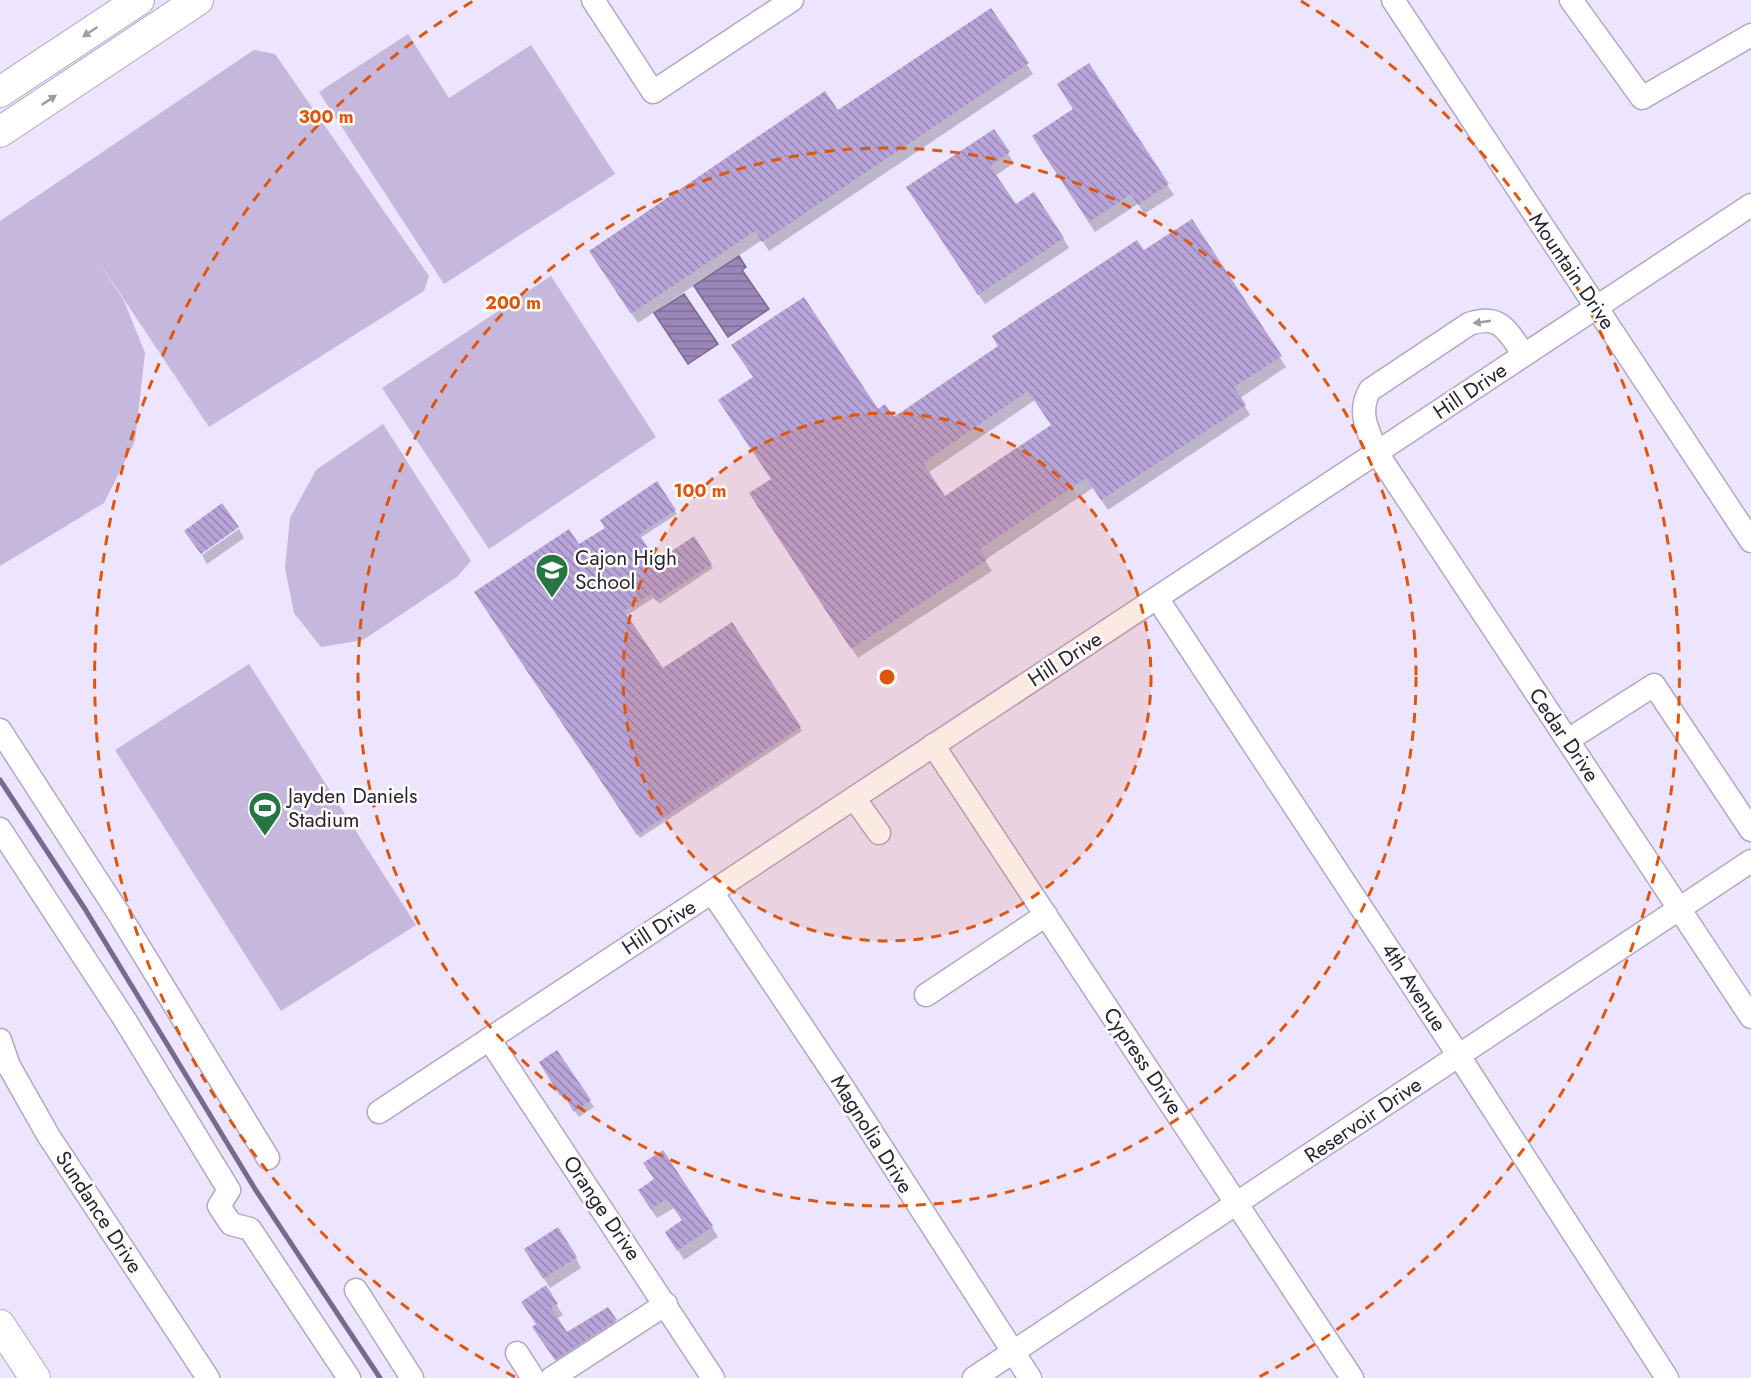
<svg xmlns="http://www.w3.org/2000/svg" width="1751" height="1378" viewBox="0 0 1751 1378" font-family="Jost,sans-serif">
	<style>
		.pitch { fill: #c5b8dc }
		.water { fill: url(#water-rules); stroke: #78698f; stroke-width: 1.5 }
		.shadow { fill: #0003; fill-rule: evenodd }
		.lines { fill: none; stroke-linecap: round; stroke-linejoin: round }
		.stream { stroke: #78698f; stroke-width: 5 }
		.building { fill: url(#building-back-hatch); fill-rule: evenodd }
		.minor-casing { stroke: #b2a7c4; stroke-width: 25 }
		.major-casing { stroke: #b2a7c4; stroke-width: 32 }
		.minor { stroke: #fff; stroke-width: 22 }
		.major { stroke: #fff; stroke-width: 30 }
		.oneway { fill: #9e9ca1 }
		.ring { fill: none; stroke: #de560e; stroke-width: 3; stroke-dasharray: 10 8 }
		.labels { text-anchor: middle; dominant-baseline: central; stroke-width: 5; stroke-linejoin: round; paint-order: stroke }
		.street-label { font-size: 21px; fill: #28232f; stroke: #fff }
		.poi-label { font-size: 21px; fill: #28232f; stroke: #fff; text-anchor: start }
		.centre { fill: #de560e; stroke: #fff; stroke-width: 3 }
		.ring-label { font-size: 18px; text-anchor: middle; font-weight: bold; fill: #de560e; stroke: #fff; stroke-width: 5; stroke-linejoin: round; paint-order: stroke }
	</style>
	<defs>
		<pattern id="water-rules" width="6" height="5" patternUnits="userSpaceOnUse" patternTransform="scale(1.5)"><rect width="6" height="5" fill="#9a87b8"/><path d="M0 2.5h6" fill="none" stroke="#7e6e96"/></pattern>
		<pattern id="building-back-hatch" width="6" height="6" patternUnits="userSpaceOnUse" patternTransform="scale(1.5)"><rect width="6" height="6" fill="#b8a4d8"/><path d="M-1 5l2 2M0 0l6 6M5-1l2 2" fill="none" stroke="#9685b0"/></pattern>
	</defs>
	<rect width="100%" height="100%" fill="#ede4fd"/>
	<!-- pitch -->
	<g class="pitch">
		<polygon points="408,34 449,98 531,45 615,174 444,284 319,92"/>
		<polygon points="254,50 275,54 429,276 424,291 209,427 95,256 124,301 145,353 135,441 104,503 0,566 0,221"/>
		<polygon points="551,276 656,437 489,549 382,388"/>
		<polygon points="383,424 471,561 457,577 363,640 321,647 294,613 285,568 290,518 316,470"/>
		<polygon points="249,664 416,925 281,1011 115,750"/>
	</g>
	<!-- water -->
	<g class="water">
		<polygon points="739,256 746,267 742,270 769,309 728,337 694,286"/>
		<polygon points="684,294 718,344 688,364 654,313"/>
	</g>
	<!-- shadow -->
	<g class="shadow">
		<polygon points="991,10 1033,74 769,251 762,240 638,323 597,261 838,113"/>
		<polygon points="1088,65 1174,195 1144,214 1138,204 1095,232 1039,147 1075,110"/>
		<polygon points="994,131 1014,163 995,176 1015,206 1063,238 1069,248 985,304 914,198"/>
		<path d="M 1191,221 L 1286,367 L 1240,398 L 1250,415 L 1108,510 L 1093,488 L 985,560 L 992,571 L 858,658 L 756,504 L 877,411 L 893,419 ZM 1035,400 L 1052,426 L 945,498 L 928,473 Z"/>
		<polygon points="657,483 677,514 640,538 657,563 693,538 713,568 659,604 655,597 626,616 662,670 731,624 802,731 640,838 476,593 579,546 607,528"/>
		<polygon points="239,529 244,538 207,564 202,555"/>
		<polygon points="556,1052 594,1107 579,1117 567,1100 565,1101 541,1062"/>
		<polygon points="656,1180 712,1227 718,1237 684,1260 673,1242 683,1221 674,1208 657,1218 645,1201"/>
		<polygon points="576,1258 581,1268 550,1288 532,1260"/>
		<polygon points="545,1287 563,1315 556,1319 567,1334 615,1321 621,1331 562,1369 540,1338 538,1325"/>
	</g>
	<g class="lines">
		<!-- stream -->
		<polyline class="stream" points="0,780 85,909 255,1189 380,1378"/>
	</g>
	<!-- building -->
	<g class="building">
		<polygon points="991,8 1029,63 762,242 755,231 631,314 589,251 825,91 838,110"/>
		<polygon points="1089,63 1169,184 1138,205 1131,194 1089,222 1032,136 1073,109 1057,84"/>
		<polygon points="994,129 1010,152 990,166 1016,204 1034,192 1064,238 978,295 906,187"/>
		<path d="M 1192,219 L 1282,356 L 1234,387 L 1246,405 L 1101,500 L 1086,478 L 980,549 L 987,560 L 851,649 L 749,493 L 771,479 L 718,400 L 753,377 L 731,345 L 804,297 L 878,409 L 885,404 L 894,417 L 998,346 L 992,336 L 1137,240 L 1144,250 ZM 1028,391 L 1051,425 L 945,496 L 923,463 Z"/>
		<polygon points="657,481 676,510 639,534 657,561 694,536 712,564 656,601 651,594 624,611 663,668 732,622 801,727 637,835 474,592 569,529 579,544 605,528 600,520"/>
		<polygon points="222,503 239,527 201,554 184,531"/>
		<polygon points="557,1050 591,1100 574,1112 563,1094 560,1096 539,1062"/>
		<polygon points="663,1150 713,1226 677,1251 665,1232 682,1220 667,1199 651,1209 638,1190 654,1179 643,1163"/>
		<polygon points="558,1227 577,1257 543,1279 524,1249"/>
		<polygon points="546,1285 558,1304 551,1308 567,1332 608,1307 617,1320 555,1360 532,1327 536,1324 521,1302"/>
	</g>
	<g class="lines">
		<!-- minor casing -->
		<g class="minor-casing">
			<g id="minor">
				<polyline points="593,0 653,92 792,0"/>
				<polyline points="1393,0 1751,541"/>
				<polyline points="1571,0 1642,98 1751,35"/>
				<path d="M 1524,355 C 1508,332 1501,313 1469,324 L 1370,390 C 1357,412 1368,431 1377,453 L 1751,1017"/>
				<polyline points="1157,598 1459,1056 1667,1378"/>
				<polyline points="0,730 119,914 268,1158"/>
				<polyline points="1568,740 1654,685 1751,830"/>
				<polyline points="933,745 1352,1378"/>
				<polyline points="854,798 879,833"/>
				<polyline points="0,829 125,1020 229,1190 219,1206 231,1224 250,1229 349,1378"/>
				<polyline points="712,892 840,1083 1030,1378"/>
				<polyline points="926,995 1046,915"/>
				<polyline points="489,1039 713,1378"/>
				<polyline points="0,1040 9,1066 48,1135 208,1378"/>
				<polyline points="379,1112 1751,205"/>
				<polyline points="356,1290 412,1378"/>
				<polyline points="517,1353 533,1378"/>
				<polyline points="552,1378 666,1304"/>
				<polyline points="974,1378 1751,861"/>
			</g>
		</g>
		<!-- major casing -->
		<g class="major-casing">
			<g id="major">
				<polyline points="0,92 139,0"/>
				<polyline points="0,132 198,0"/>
				<polyline points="0,1325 35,1378"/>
			</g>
		</g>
		<!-- minor -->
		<use href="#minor" class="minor"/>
		<!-- major -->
		<use href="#major" class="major"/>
	</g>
	<!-- one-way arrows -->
	<defs><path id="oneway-solid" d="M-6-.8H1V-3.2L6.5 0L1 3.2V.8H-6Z" transform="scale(1.5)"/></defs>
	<g class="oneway">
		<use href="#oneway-solid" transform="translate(90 32) rotate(146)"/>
		<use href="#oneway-solid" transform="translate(49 100) rotate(-34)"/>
		<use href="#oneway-solid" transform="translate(1482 322) rotate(172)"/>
	</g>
	<!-- distance rings -->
	<circle cx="887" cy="677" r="264" fill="#de560e" fill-opacity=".12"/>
	<g class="ring">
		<circle cx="887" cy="677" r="264"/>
		<circle cx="887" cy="677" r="529"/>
		<path d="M515 1377A793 793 0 0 1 473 1M1301 1A793 793 0 0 1 1259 1377"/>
	</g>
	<!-- icons -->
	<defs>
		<g id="school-pin" transform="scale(1.725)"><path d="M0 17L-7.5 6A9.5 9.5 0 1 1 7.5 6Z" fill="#287544" stroke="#fff"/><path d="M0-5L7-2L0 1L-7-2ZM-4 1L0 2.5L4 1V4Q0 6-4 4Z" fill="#fff"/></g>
		<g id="stadium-pin" transform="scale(1.725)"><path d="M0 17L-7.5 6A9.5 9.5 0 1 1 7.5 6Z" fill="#287544" stroke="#fff"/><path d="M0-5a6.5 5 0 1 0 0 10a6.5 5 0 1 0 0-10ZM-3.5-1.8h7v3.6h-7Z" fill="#fff"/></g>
	</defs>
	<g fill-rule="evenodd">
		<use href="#school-pin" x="552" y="570"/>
		<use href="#stadium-pin" x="265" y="808"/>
	</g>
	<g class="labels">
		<!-- street labels -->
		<g class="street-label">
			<text transform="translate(1572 271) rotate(56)">Mountain Drive</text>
			<text transform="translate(1470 391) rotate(-34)">Hill Drive</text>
			<text transform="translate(1065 659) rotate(-33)">Hill Drive</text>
			<text transform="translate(1564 735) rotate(56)">Cedar Drive</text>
			<text transform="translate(659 927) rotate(-33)">Hill Drive</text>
			<text transform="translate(1414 987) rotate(57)">4th Avenue</text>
			<text transform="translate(1143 1061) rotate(56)">Cypress Drive</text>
			<text transform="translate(1363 1120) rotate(-34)">Reservoir Drive</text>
			<text transform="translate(872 1134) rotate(58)">Magnolia Drive</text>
			<text transform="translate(602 1208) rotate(56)">Orange Drive</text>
			<text transform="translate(99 1212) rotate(57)">Sundance Drive</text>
		</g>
		<!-- poi labels -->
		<g class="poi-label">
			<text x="575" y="558">Cajon High<tspan x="575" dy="24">School</tspan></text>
			<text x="288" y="796">Jayden Daniels<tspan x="288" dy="24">Stadium</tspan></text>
		</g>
	</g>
	<circle cx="887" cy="677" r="9" class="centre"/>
	<g class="ring-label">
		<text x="326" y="123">300 m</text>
		<text x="513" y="309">200 m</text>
		<text x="700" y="497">100 m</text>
	</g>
</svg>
